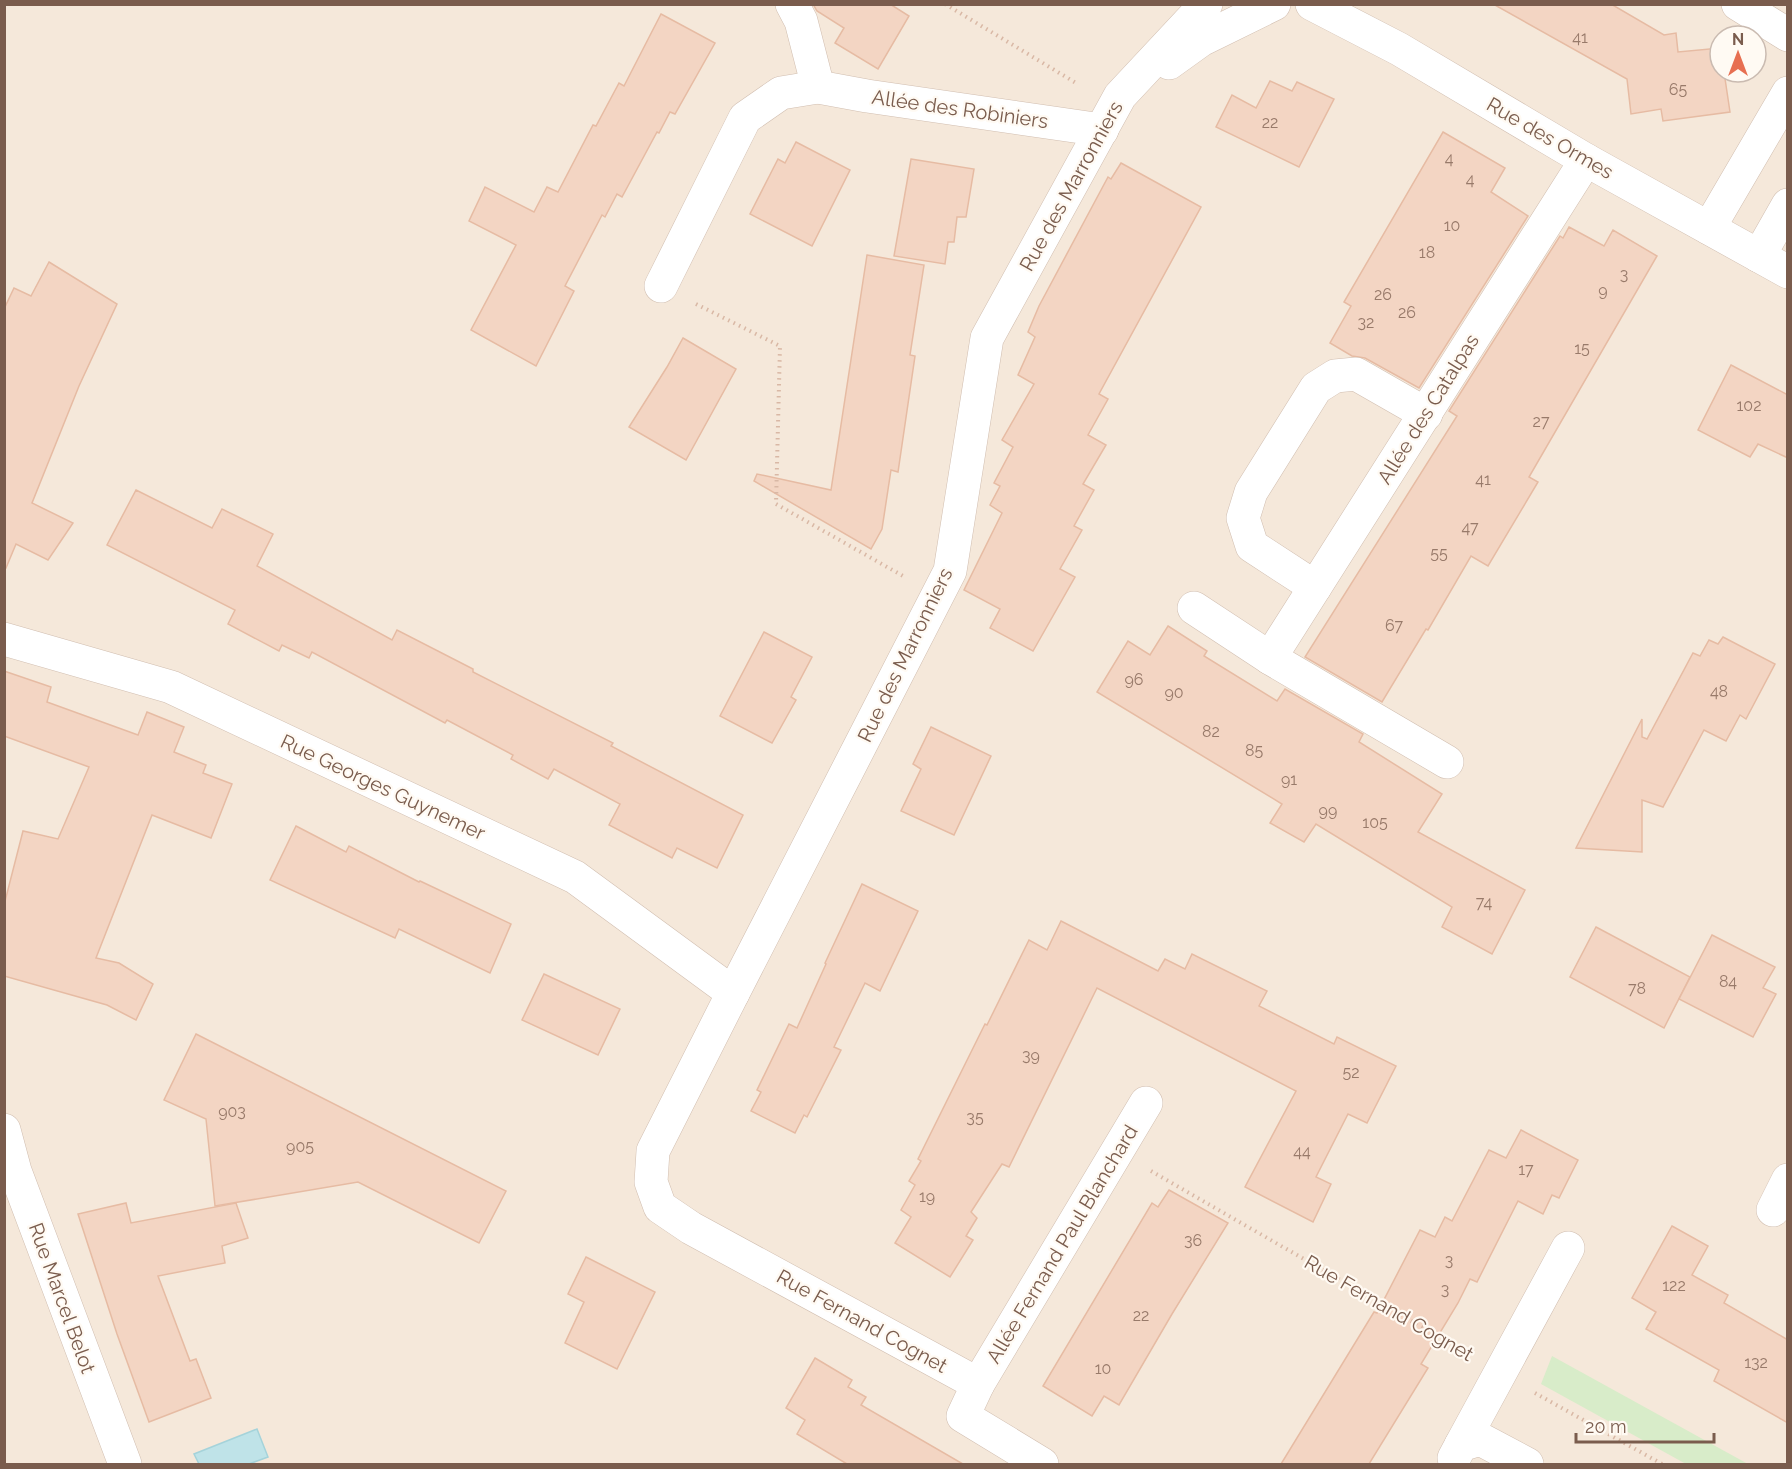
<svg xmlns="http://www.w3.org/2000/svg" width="1792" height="1469" viewBox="0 0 1792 1469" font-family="Raleway,sans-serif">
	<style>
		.residential { fill: #f5e8da; fill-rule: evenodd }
		.green { fill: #d8ecc9 }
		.water { fill: #bfe3e8; stroke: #a5d3da; stroke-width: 1.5 }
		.building { fill: #f3d5c3; stroke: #e6bba3; stroke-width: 1.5 }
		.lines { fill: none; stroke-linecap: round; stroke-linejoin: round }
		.minor-casing { stroke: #d1beb0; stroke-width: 34 }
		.path { stroke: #d9b8a5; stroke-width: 4; stroke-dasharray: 1.5 4.5; stroke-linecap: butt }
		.minor { stroke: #fff; stroke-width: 33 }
		.labels { text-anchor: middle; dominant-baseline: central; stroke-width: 4.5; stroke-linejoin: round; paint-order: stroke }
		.number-label { font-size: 16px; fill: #987a6a }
		.street-label { font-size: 20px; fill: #7a5c4d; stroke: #fffaf3 }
	</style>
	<rect width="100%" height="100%" fill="#fdf6ec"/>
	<!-- residential -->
	<path class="residential" d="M 5,5 L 1787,5 L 1787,1464 L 5,1464 ZM 1720,36 L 1756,36 L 1756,72 L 1720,72 Z"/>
	<!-- green -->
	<polygon class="green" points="1552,1356 1748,1464 1686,1464 1541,1384"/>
	<!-- water -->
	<polygon class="water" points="257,1429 268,1457 249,1464 199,1464 194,1454"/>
	<!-- building -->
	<g class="building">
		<polygon points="813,4 890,4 909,16 878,69 835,43 844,28 817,11"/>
		<polygon points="1493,4 1611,4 1664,35 1676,33 1678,52 1720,48 1720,72 1724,72 1730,112 1663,121 1661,109 1631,114 1627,79"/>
		<polygon points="661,14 715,43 675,114 670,112 659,133 657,132 622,197 617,194 605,217 602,215 565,286 574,291 536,366 471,330 516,245 469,221 485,187 534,212 547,187 558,192 593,125 596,126 619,83 624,86"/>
		<polygon points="1270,81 1292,91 1297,82 1334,99 1299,167 1216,127 1232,95 1256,108"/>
		<polygon points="1443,132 1505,168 1491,192 1528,216 1419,388 1365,358 1352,356 1330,343 1351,306 1344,302"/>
		<polygon points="796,142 850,170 812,246 750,214 778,159 785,163"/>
		<polygon points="911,159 974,169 966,217 957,217 954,242 948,242 945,264 894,256"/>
		<polygon points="1121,163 1201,207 1099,394 1108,399 1088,435 1106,445 1083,484 1094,490 1074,526 1082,530 1060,569 1075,577 1033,651 990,628 1000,609 964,590 1002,513 990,505 1000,486 994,483 1013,447 1002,440 1034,384 1018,375 1035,337 1028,332 1039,306 1108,177 1111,179"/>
		<polygon points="1569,227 1604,246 1613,230 1657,256 1529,477 1538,482 1488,566 1471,556 1428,630 1426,629 1382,702 1305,657 1457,416 1449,411 1560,236 1563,238"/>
		<polygon points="867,255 924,265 910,355 915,356 898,472 891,470 882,529 871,549 754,481 757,474 831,490"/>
		<polygon points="49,262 117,304 79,386 32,503 73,523 48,560 16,544 6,568 4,567 4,309 14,288 31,296"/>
		<polygon points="683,338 736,369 686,460 629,427 667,367"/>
		<polygon points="1731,365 1788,395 1788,458 1758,444 1750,457 1698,430"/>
		<polygon points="136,490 212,528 222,509 273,534 257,566 392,640 397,630 473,669 473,672 613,743 611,746 743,815 717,868 677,848 672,858 609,825 620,804 554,769 548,779 511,759 513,755 447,720 445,723 312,652 309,658 282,645 279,651 228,624 235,610 107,545"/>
		<polygon points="1168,626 1207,651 1204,656 1277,701 1285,689 1363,734 1359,742 1442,794 1418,832 1525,890 1492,954 1442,927 1452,907 1316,824 1304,842 1270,823 1282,804 1097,692 1128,641 1150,655"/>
		<polygon points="764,632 812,657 791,697 796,700 772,743 720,716"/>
		<polygon points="1723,637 1775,664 1746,719 1740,715 1726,741 1704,730 1663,807 1642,800 1642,852 1576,848 1642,719 1642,737 1647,739 1693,653 1700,656 1709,640 1718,644"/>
		<polygon points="4,671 51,687 47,702 138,735 147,712 184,727 174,752 206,765 203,773 232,784 211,838 152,815 96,958 119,963 153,984 136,1020 107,1005 4,976 4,905 23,831 58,839 89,767 4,736"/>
		<polygon points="931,727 991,756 954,835 901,811 921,769 913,764"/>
		<polygon points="296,826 346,852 349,846 419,882 420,881 511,924 490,973 399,929 395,938 270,880"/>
		<polygon points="862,884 918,911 880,991 865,983 834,1047 841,1050 807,1117 804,1115 795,1133 751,1111 761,1092 757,1090 789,1024 797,1028 826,964 825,963"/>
		<polygon points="1061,921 1158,971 1165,959 1185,969 1192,954 1267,991 1259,1006 1334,1044 1337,1037 1396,1066 1367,1123 1348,1114 1316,1177 1331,1184 1313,1222 1245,1187 1296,1091 1097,988 1009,1167 1002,1164 971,1212 977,1218 966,1236 973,1240 950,1277 895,1243 911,1217 901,1210 915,1185 909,1181 921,1161 918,1159 985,1024 987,1025 1029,940 1047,950"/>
		<polygon points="1596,927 1690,977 1664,1028 1570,977"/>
		<polygon points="1712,935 1775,967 1763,988 1776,994 1753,1037 1679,999"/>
		<polygon points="544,974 620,1009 598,1055 522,1020"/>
		<polygon points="196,1034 506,1191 479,1243 358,1182 215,1206 206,1119 164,1100"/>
		<polygon points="1521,1130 1578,1160 1559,1198 1552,1195 1543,1214 1518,1201 1477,1282 1470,1279 1458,1303 1421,1364 1428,1368 1369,1464 1281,1464 1374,1312 1377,1313 1420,1230 1435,1237 1445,1217 1452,1221 1489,1150 1506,1158"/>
		<polygon points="1169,1190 1228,1223 1172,1314 1119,1405 1104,1396 1092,1416 1043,1386 1152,1203 1158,1207"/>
		<polygon points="126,1203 131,1223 236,1203 248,1238 222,1246 225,1263 158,1276 190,1361 196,1359 211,1398 149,1422 117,1334 78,1214"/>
		<polygon points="1672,1226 1708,1246 1692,1275 1728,1295 1724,1303 1788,1340 1788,1423 1714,1381 1719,1370 1646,1329 1656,1312 1632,1298"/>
		<polygon points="586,1257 655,1292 617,1369 565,1343 584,1302 568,1294"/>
		<polygon points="815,1358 852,1380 848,1387 866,1397 861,1405 963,1464 847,1464 797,1434 805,1420 786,1408"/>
	</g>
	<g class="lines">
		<!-- minor casing -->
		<g class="minor-casing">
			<g id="minor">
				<polyline points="792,4 801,21 818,87 867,96 1102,130"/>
				<polyline points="1312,4 1399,49 1586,160 1788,272"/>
				<polyline points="1738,4 1788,35"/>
				<polyline points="1169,63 1201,40 1274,4"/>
				<polyline points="1709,228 1788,93"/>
				<polyline points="1759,256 1788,205"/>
				<polyline points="661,286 745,118 781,93 818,87"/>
				<polyline points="1315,587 1252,546 1243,518 1251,492 1316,388 1335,376 1356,374 1426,414"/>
				<polyline points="1194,608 1270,658"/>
				<polyline points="4,639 171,687 575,877 733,993"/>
				<polyline points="1447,762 1270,658 1586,160"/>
				<polyline points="4,1130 15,1171 125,1464"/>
				<polyline points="1773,1210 1788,1180"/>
				<polyline points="978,1384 1146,1103"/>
				<polyline points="1461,1445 1568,1248"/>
				<polyline points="1454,1458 1461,1445 1480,1439 1527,1464"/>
				<polyline points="1042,1464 963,1416 978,1384 691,1228 660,1207 651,1182 653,1151 733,993 950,571 987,338 1120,96 1206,4"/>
			</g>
		</g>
		<!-- path -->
		<g class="path">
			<polyline points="945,4 1076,83"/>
			<polyline points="696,304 780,346 776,504 903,576"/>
			<polyline points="1151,1171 1467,1353"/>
			<polyline points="1535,1393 1662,1464"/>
		</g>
		<!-- minor -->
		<use href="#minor" class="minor"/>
	</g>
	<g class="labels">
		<!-- number labels -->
		<g class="number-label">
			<text x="1580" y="37">41</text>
			<text x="1678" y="89">65</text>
			<text x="1270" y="122">22</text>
			<text x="1449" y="158">4</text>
			<text x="1470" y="179">4</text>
			<text x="1452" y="225">10</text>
			<text x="1427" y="252">18</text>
			<text x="1624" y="274">3</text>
			<text x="1603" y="290">9</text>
			<text x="1383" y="294">26</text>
			<text x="1407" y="312">26</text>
			<text x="1366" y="322">32</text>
			<text x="1582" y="348">15</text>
			<text x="1749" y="405">102</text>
			<text x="1541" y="421">27</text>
			<text x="1483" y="479">41</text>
			<text x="1470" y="527">47</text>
			<text x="1439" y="553">55</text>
			<text x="1394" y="625">67</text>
			<text x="1134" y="679">96</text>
			<text x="1719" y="691">48</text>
			<text x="1174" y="692">90</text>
			<text x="1211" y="731">82</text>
			<text x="1254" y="750">85</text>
			<text x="1289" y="779">91</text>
			<text x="1328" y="810">99</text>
			<text x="1375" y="822">105</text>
			<text x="1484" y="902">74</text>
			<text x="1728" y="981">84</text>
			<text x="1637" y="988">78</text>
			<text x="1031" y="1055">39</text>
			<text x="1351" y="1072">52</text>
			<text x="232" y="1111">903</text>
			<text x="975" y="1117">35</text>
			<text x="300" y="1146">905</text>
			<text x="1302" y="1151">44</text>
			<text x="1526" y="1169">17</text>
			<text x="927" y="1196">19</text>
			<text x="1193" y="1240">36</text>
			<text x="1449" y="1260">3</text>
			<text x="1674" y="1285">122</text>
			<text x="1445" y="1289">3</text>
			<text x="1141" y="1315">22</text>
			<text x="1756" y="1362">132</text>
			<text x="1103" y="1368">10</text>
		</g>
		<!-- street labels -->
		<g class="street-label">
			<text transform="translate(960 109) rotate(8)">Allée des Robiniers</text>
			<text transform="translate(1550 138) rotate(30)">Rue des Ormes</text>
			<text transform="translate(1071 186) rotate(-61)">Rue des Marronniers</text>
			<text transform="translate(1428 409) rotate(-58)">Allée des Catalpas</text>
			<text transform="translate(905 655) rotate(-64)">Rue des Marronniers</text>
			<text transform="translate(383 787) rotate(25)">Rue Georges Guynemer</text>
			<text transform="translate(1062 1244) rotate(-59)">Allée Fernand Paul Blanchard</text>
			<text transform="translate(62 1298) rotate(70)">Rue Marcel Belot</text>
			<text transform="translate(1389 1308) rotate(30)">Rue Fernand Cognet</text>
			<text transform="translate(862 1321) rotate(29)">Rue Fernand Cognet</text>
		</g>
	</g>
	<!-- border -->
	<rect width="1792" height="1469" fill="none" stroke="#7a5c4d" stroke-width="12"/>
	<!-- north arrow -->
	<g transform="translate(1738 54)"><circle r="28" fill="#fffaf3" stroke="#cabbb1" stroke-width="1.5"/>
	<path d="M0-4.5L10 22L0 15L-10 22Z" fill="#e76f51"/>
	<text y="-9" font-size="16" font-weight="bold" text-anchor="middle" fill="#7a5c4d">N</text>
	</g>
	<!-- scale -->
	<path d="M1576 1433v9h138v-9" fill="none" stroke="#7a5c4d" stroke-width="3"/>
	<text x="1585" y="1433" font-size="18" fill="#7a5c4d" stroke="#fffaf3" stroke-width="4.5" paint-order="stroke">20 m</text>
</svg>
